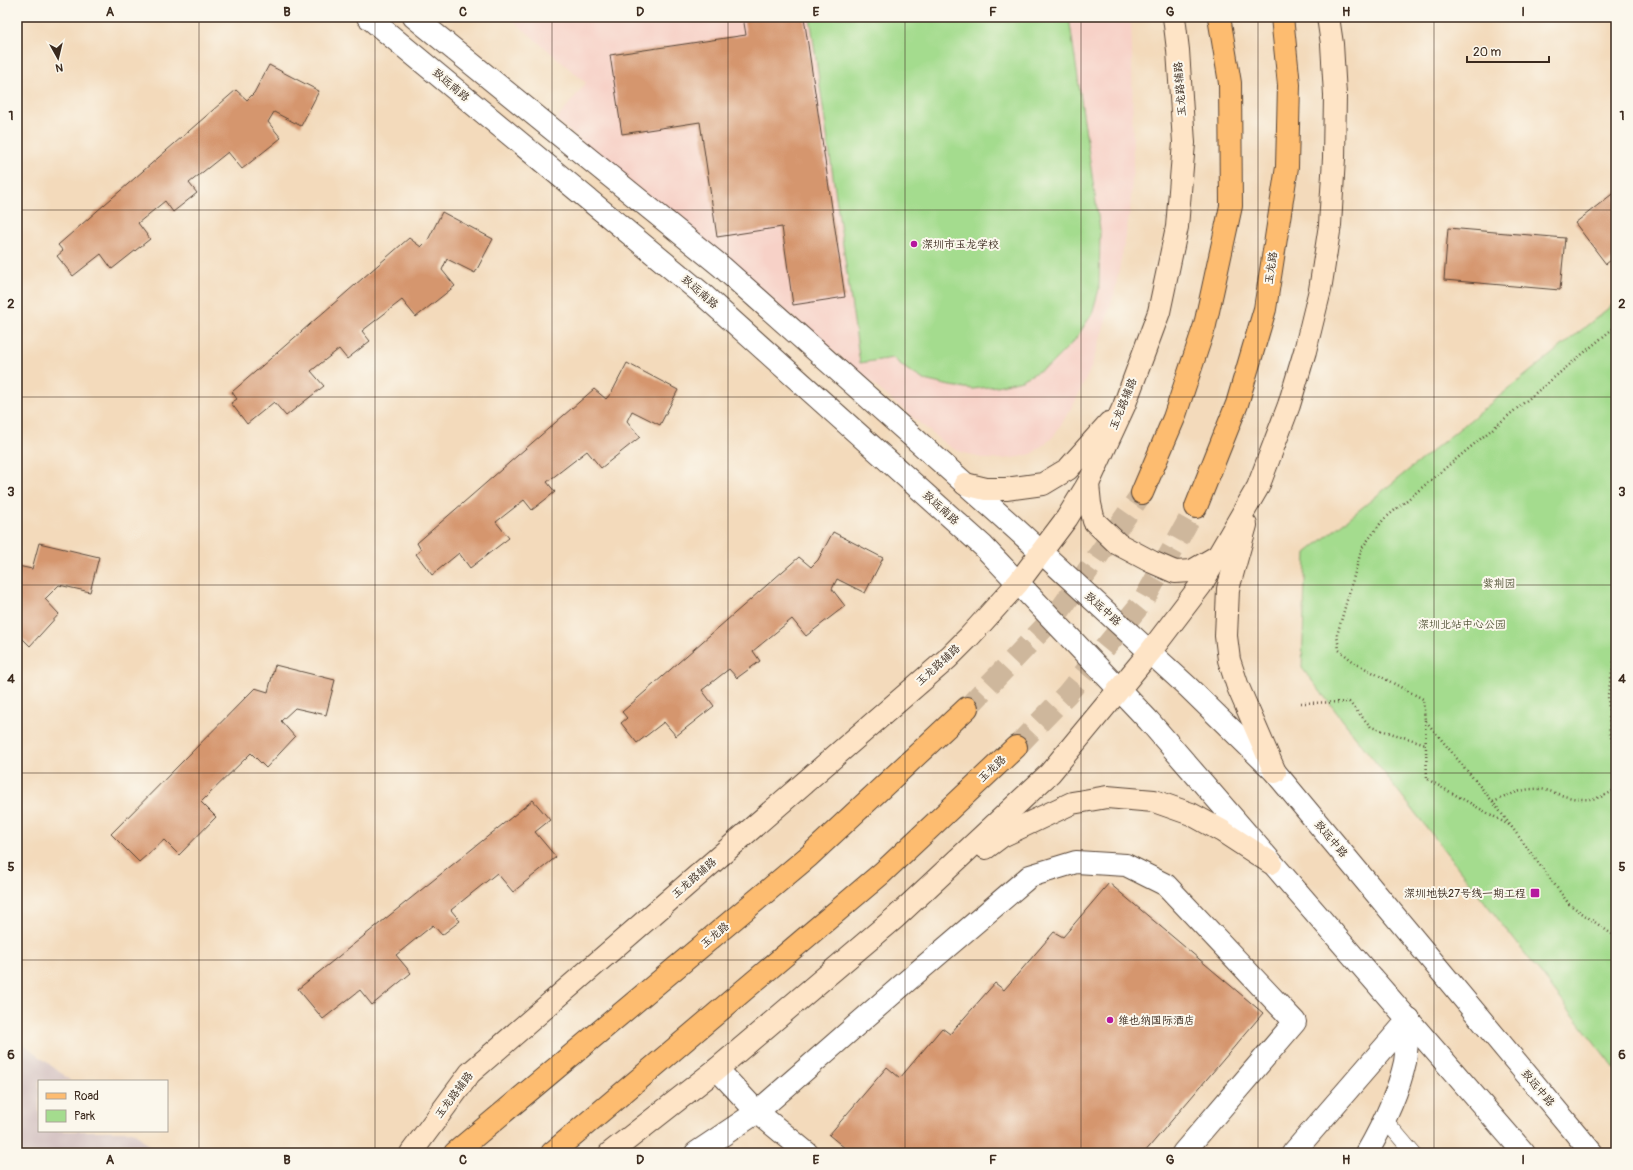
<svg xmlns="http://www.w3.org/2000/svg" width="1633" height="1170" viewBox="0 0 1633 1170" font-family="Pangolin,'LXGW WenKai TC',sans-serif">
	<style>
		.built { fill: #f7d1c7 }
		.industrial { fill: #d2bfc0 }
		.green { fill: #a4dc8e; stroke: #708356 }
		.building { fill: #d5966e }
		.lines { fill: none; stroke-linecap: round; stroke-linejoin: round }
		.primary-tunnel { stroke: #ceb79c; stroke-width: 22; stroke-dasharray: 22 11; stroke-linecap: butt }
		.service-casing { stroke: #574436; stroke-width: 16 }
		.minor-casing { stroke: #574436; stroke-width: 24 }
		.tertiary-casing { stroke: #574436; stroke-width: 24 }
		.secondary-casing { stroke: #574436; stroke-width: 24 }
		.primary-casing { stroke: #574436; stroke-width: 24 }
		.path { stroke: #574436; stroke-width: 2.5; stroke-dasharray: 1 3; stroke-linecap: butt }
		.service { stroke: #fff; stroke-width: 15 }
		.minor { stroke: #fff; stroke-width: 22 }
		.tertiary { stroke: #fff; stroke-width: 22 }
		.secondary { stroke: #fee4c6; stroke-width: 22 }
		.primary { stroke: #fdbc70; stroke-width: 22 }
		.grid { fill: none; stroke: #3b2a1e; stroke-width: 1; stroke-opacity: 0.55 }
		.poi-dot { fill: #b5179e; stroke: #fbf7ec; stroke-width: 1.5 }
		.labels { text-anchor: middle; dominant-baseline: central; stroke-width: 4; stroke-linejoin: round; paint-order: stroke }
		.street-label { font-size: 11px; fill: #3b2a1e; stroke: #fbf7ec }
		.poi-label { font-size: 11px; fill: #3b2a1e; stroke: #fbf7ec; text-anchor: start }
		.park-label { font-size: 11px; fill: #55563a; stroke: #fbf7ec }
		.neatline { fill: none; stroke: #3b2a1e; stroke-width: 1.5 }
		.grid-label { font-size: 13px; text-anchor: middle; font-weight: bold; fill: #3b2a1e }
	</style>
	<rect width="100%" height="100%" fill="#fbf7ec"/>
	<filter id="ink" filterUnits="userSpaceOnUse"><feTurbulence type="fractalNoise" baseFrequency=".025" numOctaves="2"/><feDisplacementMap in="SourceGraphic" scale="8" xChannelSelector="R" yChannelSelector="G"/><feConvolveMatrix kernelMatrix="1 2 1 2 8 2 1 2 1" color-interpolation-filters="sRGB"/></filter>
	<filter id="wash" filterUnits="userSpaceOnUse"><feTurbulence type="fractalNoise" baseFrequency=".012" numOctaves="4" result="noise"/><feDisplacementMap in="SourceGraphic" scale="16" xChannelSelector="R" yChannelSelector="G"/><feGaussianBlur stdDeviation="0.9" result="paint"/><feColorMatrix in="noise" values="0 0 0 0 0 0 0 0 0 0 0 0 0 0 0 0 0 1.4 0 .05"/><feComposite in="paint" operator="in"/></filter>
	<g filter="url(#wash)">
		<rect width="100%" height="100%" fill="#f3dabb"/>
		<!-- built -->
		<polygon class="built" points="509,17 1131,17 1132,47 1133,167 1130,211 1122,255 1114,295 1091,368 1075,402 1053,437 1032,454 1019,457 1003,459 986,459 970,455 953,449 940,440 556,120 586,83"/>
		<!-- industrial -->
		<polygon class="industrial" points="17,1039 71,1081 39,1081 39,1131 133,1131 157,1153 17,1153"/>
		<!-- green -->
		<g class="green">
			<polygon points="810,17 1069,17 1100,230 1099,289 1092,314 1074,341 1050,365 1022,380 997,386 973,389 950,386 924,380 906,369 893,358 860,363"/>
			<polygon points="1616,302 1616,1070 1302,668 1306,553"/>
		</g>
		<g id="blocks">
			<!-- building -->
			<g class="building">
				<polygon points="743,17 804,17 845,297 793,305 782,227 717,237 700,122 622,134 610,55 746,35"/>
				<polygon points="269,65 319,91 301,126 274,112 268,122 281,138 242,169 228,152 189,183 197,193 173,212 165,201 138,223 150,239 112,269 101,254 73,276 57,256 63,251 58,245 236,90 247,100 254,93"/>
				<polygon points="1616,191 1616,256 1606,264 1575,223"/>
				<polygon points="442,212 493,239 475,273 447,259 442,270 455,286 416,317 402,300 362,331 370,341 347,359 339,349 311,371 324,386 286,416 274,402 247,424 231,403 237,399 232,392 409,238 421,247 428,240"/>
				<polygon points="1448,228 1565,238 1560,290 1444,280"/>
				<polygon points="627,363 678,390 660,425 632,411 627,421 640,437 601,468 587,451 547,482 555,492 532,510 524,500 496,522 509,538 470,568 459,553 432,575 416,554 421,550 417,543 594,389 606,399 612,392"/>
				<polygon points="833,532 883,558 865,593 837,579 832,589 845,606 806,636 792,619 753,651 760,661 737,678 729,669 702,690 714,706 676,736 664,722 637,743 621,723 627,718 622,712 799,557 811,567 818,560"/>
				<polygon points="39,543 99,557 90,592 59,585 45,599 59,614 30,646 17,633 17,567 18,566 32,569"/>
				<polygon points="275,665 335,680 326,715 295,708 281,721 295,737 266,768 251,753 201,802 216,817 179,855 164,840 139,862 111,834 255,688 268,692"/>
				<polygon points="533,800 550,820 535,832 556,857 513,892 497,873 451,910 460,921 442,935 433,925 396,955 411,973 372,1005 360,990 323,1019 298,989"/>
				<polygon points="1109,883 1263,1013 1144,1153 851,1153 829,1135 887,1067 900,1078 942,1028 950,1034 995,983 1004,990 1054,932 1063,937"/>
			</g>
		</g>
	</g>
	<g filter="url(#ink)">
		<use href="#blocks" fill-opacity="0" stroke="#574436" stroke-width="1"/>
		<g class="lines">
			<!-- primary-tunnel -->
			<g class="primary-tunnel">
				<polyline points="967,708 1058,613 1142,493"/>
				<polyline points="1016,747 1067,694 1144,600 1196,507"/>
			</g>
			<!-- service casing -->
			<g class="service-casing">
				<polyline id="service" points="1385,1120 1413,1153"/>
			</g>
			<!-- minor casing -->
			<g class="minor-casing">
				<g id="minor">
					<polyline points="717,1069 757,1112 807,1153"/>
					<polyline points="696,1153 757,1112 907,981 1030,876 1076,862 1126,865 1166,885 1295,1022 1183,1153"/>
					<polyline points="1293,1153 1409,1019"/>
					<path d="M 1367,1153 C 1383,1125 1398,1094 1405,1062 C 1407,1048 1407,1033 1409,1019"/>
				</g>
			</g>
			<!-- tertiary casing -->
			<g class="tertiary-casing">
				<g id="tertiary">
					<polyline points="368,17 700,292 983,546 1149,721 1524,1153"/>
					<polyline points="414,17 722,267 1016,529 1188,687 1275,772 1592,1153"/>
				</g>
			</g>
			<!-- secondary casing -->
			<g class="secondary-casing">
				<g id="secondary">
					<polyline points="965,484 986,489 1006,489 1043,484 1068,469 1109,423"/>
					<polyline points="1088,484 1090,504 1094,521 1118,544 1152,562 1175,572 1192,571 1218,556"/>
					<polyline points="1246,525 1228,589 1226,636 1229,660 1238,687 1275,772"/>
					<polyline points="986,848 1002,836 1072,803 1107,797 1154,801 1191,814 1222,831 1271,863"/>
					<polyline points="411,1153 470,1073 947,659 969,637 1018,583 1067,518 1088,484 1124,406 1159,312 1177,227 1184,143 1178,50 1174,17"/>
					<polyline points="610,1153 717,1069 896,917 1050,773 1150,652 1201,585 1258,487 1289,405 1305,351 1320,290 1330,225 1334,158 1335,95 1332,44 1328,17"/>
				</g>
			</g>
			<!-- primary casing -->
			<g class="primary-casing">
				<g id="primary">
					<polyline points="1142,493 1174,418 1205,325 1231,206 1230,83 1219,17"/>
					<polyline points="1196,507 1237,404 1265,309 1287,167 1289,85 1282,17"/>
					<polyline points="455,1153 809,856 967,708"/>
					<polyline points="552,1153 882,873 1016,747"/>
				</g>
			</g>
			<!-- path -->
			<g class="path">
				<polyline points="1616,326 1383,520 1362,548 1337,635 1339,650 1355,663 1423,699 1425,720 1493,802 1569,904 1616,937"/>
				<polyline points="1616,650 1608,695 1610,734 1616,754"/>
				<polyline points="1301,703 1349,702 1371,727 1426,744"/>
				<polyline points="1425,720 1427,779 1509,825"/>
				<path d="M 1493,802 C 1506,797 1519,789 1534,789 C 1543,788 1552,792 1561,795 C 1579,801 1601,802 1616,788"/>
			</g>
			<!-- service -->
			<use href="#service" class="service"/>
			<!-- minor -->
			<use href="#minor" class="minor"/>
			<!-- tertiary -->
			<use href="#tertiary" class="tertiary"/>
			<!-- secondary -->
			<use href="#secondary" class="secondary"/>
			<!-- primary -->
			<use href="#primary" class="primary"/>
		</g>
	</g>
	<!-- grid -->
	<path class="grid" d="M 199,17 L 199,1153M 375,17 L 375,1153M 552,17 L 552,1153M 728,17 L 728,1153M 905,17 L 905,1153M 1081,17 L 1081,1153M 1258,17 L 1258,1153M 1434,17 L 1434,1153M 17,210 L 1616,210M 17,397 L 1616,397M 17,585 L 1616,585M 17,773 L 1616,773M 17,960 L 1616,960"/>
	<!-- markers -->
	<g class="poi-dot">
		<circle cx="914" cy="244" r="4"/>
		<rect x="1530" y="888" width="10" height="10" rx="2"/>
		<circle cx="1110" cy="1020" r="4"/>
	</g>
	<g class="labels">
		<!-- street labels -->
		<g class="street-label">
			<text transform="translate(451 85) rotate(40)">致远南路</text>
			<text transform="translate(1180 89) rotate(-94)">玉龙路辅路</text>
			<text transform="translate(1271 268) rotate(-81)">玉龙路</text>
			<text transform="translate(700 292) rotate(41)">致远南路</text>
			<text transform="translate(1123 404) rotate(-68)">玉龙路辅路</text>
			<text transform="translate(941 508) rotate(42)">致远南路</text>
			<text transform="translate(1103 609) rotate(42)">致远中路</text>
			<text transform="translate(938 665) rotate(-42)">玉龙路辅路</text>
			<text transform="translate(992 769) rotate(-43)">玉龙路</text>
			<text transform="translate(1331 839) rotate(50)">致远中路</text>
			<text transform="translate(694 878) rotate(-41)">玉龙路辅路</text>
			<text transform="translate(715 935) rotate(-40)">玉龙路</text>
			<text transform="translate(1538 1088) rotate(50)">致远中路</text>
			<text transform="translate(454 1095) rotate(-53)">玉龙路辅路</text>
		</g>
		<!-- poi labels -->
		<g class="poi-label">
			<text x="922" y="244">深圳市玉龙学校</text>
			<text x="1526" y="893" text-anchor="end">深圳地铁27号线一期工程</text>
			<text x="1118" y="1020">维也纳国际酒店</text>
		</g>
		<!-- park labels -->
		<g class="park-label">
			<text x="1499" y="583">紫荆园</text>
			<text x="1462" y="624">深圳北站中心公园</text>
		</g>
	</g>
	<!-- margin -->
	<rect width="1633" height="1170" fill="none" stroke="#fbf7ec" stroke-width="44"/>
	<!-- legend -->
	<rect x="38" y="1080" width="130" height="52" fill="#fbf7ec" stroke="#aea59a"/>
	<rect x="46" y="1093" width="20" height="6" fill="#fdbc70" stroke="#aea59a"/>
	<text x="74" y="1100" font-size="12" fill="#3b2a1e">Road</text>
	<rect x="46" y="1110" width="20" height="12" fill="#a4dc8e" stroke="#aea59a"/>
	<text x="74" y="1120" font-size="12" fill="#3b2a1e">Park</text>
	<!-- north arrow -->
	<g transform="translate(58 58) rotate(172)" stroke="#fbf7ec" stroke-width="3" paint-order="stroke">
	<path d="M0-3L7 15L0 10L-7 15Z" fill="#3b2a1e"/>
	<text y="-6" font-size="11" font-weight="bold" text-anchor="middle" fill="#3b2a1e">N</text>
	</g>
	<!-- scale -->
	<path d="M1467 56v6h82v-6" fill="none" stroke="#3b2a1e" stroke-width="2"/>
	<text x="1473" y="56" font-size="12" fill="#3b2a1e" stroke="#fbf7ec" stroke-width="3" paint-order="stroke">20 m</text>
	<rect x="22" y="22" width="1589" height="1126" class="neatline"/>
	<g class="grid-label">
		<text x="110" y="16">A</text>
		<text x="287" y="16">B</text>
		<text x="463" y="16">C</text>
		<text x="640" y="16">D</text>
		<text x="816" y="16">E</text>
		<text x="993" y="16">F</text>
		<text x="1170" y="16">G</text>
		<text x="1346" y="16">H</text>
		<text x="1523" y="16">I</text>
		<text x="11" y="120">1</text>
		<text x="1622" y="120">1</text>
		<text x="11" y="308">2</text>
		<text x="1622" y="308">2</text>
		<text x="11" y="496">3</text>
		<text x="1622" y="496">3</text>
		<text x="11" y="683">4</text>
		<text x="1622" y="683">4</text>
		<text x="11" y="871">5</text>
		<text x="1622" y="871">5</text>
		<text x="11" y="1059">6</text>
		<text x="1622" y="1059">6</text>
		<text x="110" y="1164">A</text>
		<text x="287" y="1164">B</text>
		<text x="463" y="1164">C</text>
		<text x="640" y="1164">D</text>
		<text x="816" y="1164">E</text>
		<text x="993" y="1164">F</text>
		<text x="1170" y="1164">G</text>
		<text x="1346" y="1164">H</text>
		<text x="1523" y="1164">I</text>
	</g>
</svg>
